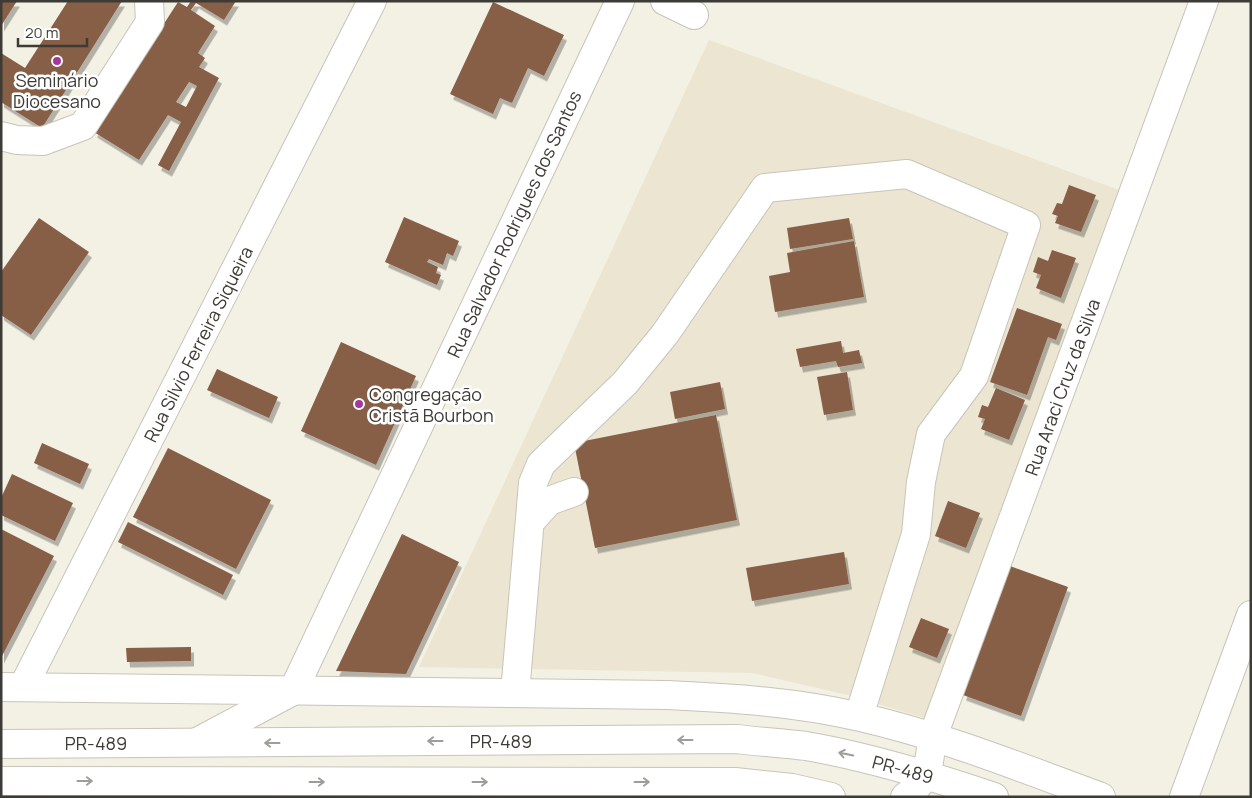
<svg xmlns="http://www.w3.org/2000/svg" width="1252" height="798" viewBox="0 0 1252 798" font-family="Manrope,sans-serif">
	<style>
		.built { fill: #ebe5d2 }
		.green { fill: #cadabd }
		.building { fill: #875e47; fill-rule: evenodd; filter: url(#shadow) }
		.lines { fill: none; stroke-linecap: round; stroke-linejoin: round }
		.minor-casing { stroke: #c8c4b9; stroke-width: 30 }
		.major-casing { stroke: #c8c4b9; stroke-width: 30 }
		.minor { stroke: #fff; stroke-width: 28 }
		.major { stroke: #fff; stroke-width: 28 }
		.oneway { stroke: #9e9d9a }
		.poi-dot { fill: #a23899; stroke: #fff; stroke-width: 2 }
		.labels { text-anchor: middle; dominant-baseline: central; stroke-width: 5; stroke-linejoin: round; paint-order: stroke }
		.poi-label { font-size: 18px; fill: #3d3b36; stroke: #fff }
		.street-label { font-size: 18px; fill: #3d3b36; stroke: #fff }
	</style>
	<defs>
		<filter id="shadow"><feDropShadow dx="3" dy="5.5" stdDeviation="0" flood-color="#0004"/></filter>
	</defs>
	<rect width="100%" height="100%" fill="#f3f0e4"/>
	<!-- built -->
	<polygon class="built" points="709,40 1119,190 925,718 848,695 752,673 419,667"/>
	<!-- green -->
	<polygon class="green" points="252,789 257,797 67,797 66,794"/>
	<!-- building -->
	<g class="building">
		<polygon points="1,1 17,1 1,26"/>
		<polygon points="68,1 122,1 42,128 1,102 1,53 25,68"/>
		<path d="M 191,1 L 236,1 L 224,20 L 196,3 L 191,10 L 215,26 L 198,53 L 205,58 L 199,67 L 219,78 L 169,171 L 158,165 L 181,122 L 168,115 L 139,160 L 94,132 L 178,2 L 187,7 ZM 189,82 L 197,86 L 186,107 L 176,102 Z"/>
		<polygon points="493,2 564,35 544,76 528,68 512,103 500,98 493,114 450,94"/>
		<polygon points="1069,185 1096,195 1081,232 1055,223 1058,216 1052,214 1057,203 1062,204"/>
		<polygon points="404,217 459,241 453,256 447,253 443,265 429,259 427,262 438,267 436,273 441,275 437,285 385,262"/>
		<polygon points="39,218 89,252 31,335 1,315 1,272"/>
		<polygon points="849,218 853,239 790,249 787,228"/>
		<polygon points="854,241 864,297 775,312 769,276 790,272 787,253"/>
		<polygon points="1052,250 1076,258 1061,298 1036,288 1041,275 1033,272 1038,257 1048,261"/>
		<polygon points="1017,308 1062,324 1056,340 1048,337 1027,395 990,382"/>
		<polygon points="841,341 843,353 859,350 862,363 838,367 836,361 800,367 796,349"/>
		<polygon points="341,342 416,376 376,465 301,431"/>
		<polygon points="217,369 278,397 269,418 207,390"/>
		<polygon points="847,372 853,410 824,415 817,377"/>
		<polygon points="720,382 725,409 675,419 670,392"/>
		<polygon points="996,388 1025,400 1009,440 981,429 985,419 978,417 982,405 988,407"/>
		<polygon points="716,415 737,520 595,548 574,443"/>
		<polygon points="42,443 89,464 80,484 34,463"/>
		<polygon points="168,448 271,500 236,569 133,517"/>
		<polygon points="12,474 73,503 55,541 1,515 1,498"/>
		<polygon points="948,501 980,513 966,548 935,536"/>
		<polygon points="128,522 233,575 223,595 118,542"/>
		<polygon points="1,529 54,556 1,658"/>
		<polygon points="402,534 459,562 406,674 336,671"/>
		<polygon points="844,552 849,584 752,601 746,568"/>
		<polygon points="1010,566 1068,587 1021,716 963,695"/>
		<polygon points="921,618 949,629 937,658 909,647"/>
		<polygon points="191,647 191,661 127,662 126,648"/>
	</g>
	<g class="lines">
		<!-- minor casing -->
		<g class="minor-casing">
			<g id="minor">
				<polyline points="665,1 694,15"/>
				<polyline points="1,136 17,140 43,141 83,126 150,22 149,1"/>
				<polyline points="530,522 549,501 574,492"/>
				<path d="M 1,687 L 667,695 C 732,698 797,702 860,717 C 943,736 1022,768 1101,797"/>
				<polyline points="23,687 372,1"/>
				<polyline points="293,691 620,1"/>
				<polyline points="515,693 533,483 541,464 625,383 665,334 765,188 907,174 1026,225 974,376 931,434 921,482 916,534 859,716"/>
				<polyline points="927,774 933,736 1204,1"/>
				<polyline points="1184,797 1251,615"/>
			</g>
		</g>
		<!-- major casing -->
		<g class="major-casing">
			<g id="major">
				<polyline points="197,742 293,691"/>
				<path d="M 1,744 L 737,739 C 760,742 783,743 806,746 C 870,757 932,776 994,797"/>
				<polyline points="1,781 735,782 792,788 831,797"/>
				<polyline points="905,797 914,790 927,774"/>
			</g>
		</g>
		<!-- minor -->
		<use href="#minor" class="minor"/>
		<!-- major -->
		<use href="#major" class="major"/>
	</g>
	<!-- one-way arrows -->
	<defs><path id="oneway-shaft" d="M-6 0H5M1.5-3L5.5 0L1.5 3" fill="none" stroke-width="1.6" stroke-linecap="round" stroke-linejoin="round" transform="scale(1.25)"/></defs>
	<g class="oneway">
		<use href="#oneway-shaft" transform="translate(685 740) rotate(180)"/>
		<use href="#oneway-shaft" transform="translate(435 741) rotate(180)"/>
		<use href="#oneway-shaft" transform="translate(272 743) rotate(180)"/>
		<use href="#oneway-shaft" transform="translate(846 754) rotate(-169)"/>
		<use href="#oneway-shaft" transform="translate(85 781)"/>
		<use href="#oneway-shaft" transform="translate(317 782)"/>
		<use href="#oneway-shaft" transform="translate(480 782)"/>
		<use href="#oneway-shaft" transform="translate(642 782)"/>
	</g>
	<!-- markers -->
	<g class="poi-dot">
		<circle cx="57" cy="61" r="5"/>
		<circle cx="359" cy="404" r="5"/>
	</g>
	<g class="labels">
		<!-- poi labels -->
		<g class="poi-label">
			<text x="57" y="80">Seminário<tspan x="57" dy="21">Diocesano</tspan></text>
			<text x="369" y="394" text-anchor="start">Congregação<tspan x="369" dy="21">Cristã Bourbon</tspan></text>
		</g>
		<!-- street labels -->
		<g class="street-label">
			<text transform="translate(514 224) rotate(-65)">Rua Salvador Rodrigues dos Santos</text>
			<text transform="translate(198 344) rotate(-63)">Rua Silvio Ferreira Siqueira</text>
			<text transform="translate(1062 387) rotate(-70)">Rua Araci Cruz da Silva</text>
			<text x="501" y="741">PR-489</text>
			<text x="96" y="743">PR-489</text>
			<text transform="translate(903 769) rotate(15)">PR-489</text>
		</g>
	</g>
	<!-- border -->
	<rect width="1252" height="798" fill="none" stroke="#3d3b36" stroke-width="5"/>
	<!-- scale -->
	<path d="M18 38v8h69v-8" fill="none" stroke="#3d3b36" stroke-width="2.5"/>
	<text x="25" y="38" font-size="15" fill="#3d3b36" stroke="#ffffff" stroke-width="4" paint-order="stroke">20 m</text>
</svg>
